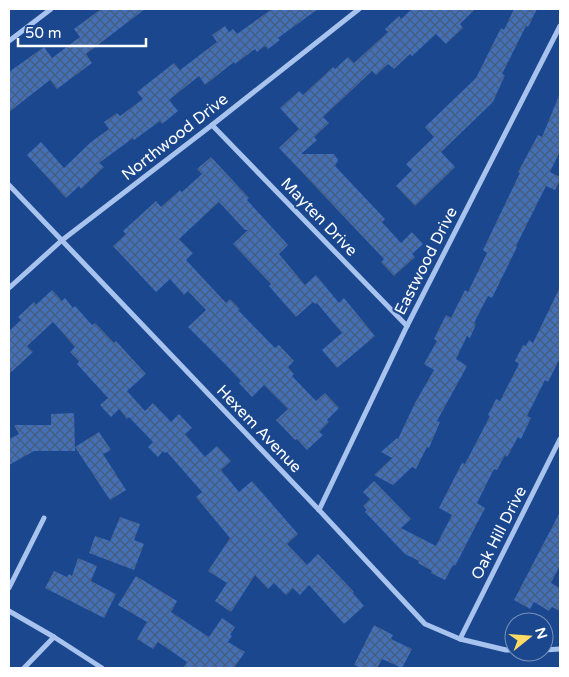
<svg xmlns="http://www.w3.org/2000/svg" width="569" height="677" viewBox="0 0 569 677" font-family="'Varela Round',sans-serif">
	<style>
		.building { fill: url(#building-cross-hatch) }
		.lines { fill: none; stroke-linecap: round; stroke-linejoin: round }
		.street { stroke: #a8c4ee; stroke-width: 5 }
		.labels { text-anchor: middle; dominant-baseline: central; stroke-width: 4.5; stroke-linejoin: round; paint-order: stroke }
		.street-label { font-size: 16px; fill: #fff; stroke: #1b478e }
	</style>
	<defs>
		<pattern id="building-cross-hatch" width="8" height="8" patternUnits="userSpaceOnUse" patternTransform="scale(1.25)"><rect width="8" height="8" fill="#4370b6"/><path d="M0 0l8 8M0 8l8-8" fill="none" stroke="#485c7c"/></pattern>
	</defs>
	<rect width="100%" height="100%" fill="#1b478e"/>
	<!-- building -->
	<g class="building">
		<polygon points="101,9 145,9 86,54 92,63 57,89 50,80 9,112 9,72 44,47 52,58 80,37 74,29"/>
		<polygon points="272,9 318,9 278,38 280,40 268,49 265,46 257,52 255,49 235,64 234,62 205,85 199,76 169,100 178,111 162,124 160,121 134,140 133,138 99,163 104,167 81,189 79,186 66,198 27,155 41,142 64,168 91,142 109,129 104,122 117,113 120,116 143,99 137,92 174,63 180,70 217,42 212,35 225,26 229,32 233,29 237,34"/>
		<polygon points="412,9 475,9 460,24 463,28 446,44 436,34 412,56 410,54 394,69 388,64 376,75 372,71 323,117 329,123 314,137 317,140 301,154 334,154 338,160 335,166 385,219 382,222 401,243 412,232 423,244 412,254 415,257 394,276 381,262 384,259 279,148 299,129 280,108 299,91 303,95 333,67 335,69 348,57 354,63 388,32 385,29 399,16 401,19"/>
		<polygon points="514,9 537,9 528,27 526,26 502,74 505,75 493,102 441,152 455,167 415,206 396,186 412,170 406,164 434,137 425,127 476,78 501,28 504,30"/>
		<polygon points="560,93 560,151 550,172 560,177 560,180 555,190 546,186 516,246 517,247 492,298 488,296 474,323 476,324 470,338 467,336 456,359 467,366 437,421 440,422 429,448 427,447 416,469 412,467 393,485 374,475 392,458 381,452 397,438 398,439 415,403 434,370 424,364 437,341 434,339 446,315 451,318 465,290 468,292 487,253 483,250 520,173 518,172 538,135 542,137"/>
		<polygon points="211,157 249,198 247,200 288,245 279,254 305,285 316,275 339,303 344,298 375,336 337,368 322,350 342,333 317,303 315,304 313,302 296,317 269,286 271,284 233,244 248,230 245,230 219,202 179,239 193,253 186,260 226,303 230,299 240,309 238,310 275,348 279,345 294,361 288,367 294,374 292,376 316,401 325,393 339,408 327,420 329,422 319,432 323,435 307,450 297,439 295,440 276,420 288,409 264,385 252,397 239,383 241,381 227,366 188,327 206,310 188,291 184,295 170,279 156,292 113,246 126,234 123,231 156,201 161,207 180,190 182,192 202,174 197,169"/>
		<polygon points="560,287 560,358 548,382 545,380 527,416 531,418 521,439 518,437 507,457 505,455 497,470 494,469 477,503 485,508 455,566 453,565 445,580 431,573 432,571 418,563 419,561 405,554 365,512 366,510 368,511 363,506 370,499 363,492 374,481 411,519 401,528 436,546 452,515 439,508 462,463 465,464 490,416 488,415 496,399 500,401 519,364 515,361 523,345 526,346 529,340 533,343"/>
		<polygon points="52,290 62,301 65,298 73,308 75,306 92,325 95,323 114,343 116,341 146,374 127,391 145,411 153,403 171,422 179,414 192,428 185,434 205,457 217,446 231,461 221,470 239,492 252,481 298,534 287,544 307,565 318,554 354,592 353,593 364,606 344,624 309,585 300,595 293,588 286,595 274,583 268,589 255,575 231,612 215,601 227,583 208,571 230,538 196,497 202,492 167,452 165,453 163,451 158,457 148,447 153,442 129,417 127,419 119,409 111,417 100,405 108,398 77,364 79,361 70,352 75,347 53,322 27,346 33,352 9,374 9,331 21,320 18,317 34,302 36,305"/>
		<polygon points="74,413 75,451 34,451 9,465 9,439 19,434 14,425 51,425 51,414"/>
		<polygon points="99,432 111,450 103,454 126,490 110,500 75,447"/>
		<polygon points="560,512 560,565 551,583 560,588 560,611 552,607 549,611 534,602 530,609 514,600"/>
		<polygon points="120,517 140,524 134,540 144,544 134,570 89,553 95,536 110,541"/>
		<polygon points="78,558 97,566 91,581 116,594 104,618 45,588 54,571 67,577 69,574 72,576"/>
		<polygon points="136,576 177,601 171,612 209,637 222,618 235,627 230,635 232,636 228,642 245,652 234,668 183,668 187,662 158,642 153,649 137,639 147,622 118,605"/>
		<polygon points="374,625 393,635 391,639 412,649 402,668 382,659 377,668 362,668 354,665"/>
	</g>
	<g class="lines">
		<!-- street -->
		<g class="street">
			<polyline points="9,41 51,9"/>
			<polyline points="212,125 407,326"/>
			<polyline points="9,185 319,510 425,624 460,639 506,650 514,650"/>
			<polyline points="9,288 61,241 212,125 359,9"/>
			<polyline points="319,510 407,326 560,26"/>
			<polyline points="9,588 44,518"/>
			<polyline points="9,611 54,637 102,668"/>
			<polyline points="460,639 560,439"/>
			<polyline points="544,650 560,649"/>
			<polyline points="24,668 54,637"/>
		</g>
	</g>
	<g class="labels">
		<!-- street labels -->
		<g class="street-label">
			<text transform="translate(175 137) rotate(-38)">Northwood Drive</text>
			<text transform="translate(319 217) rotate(46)">Mayten Drive</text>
			<text transform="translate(426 261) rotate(-63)">Eastwood Drive</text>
			<text transform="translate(259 429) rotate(46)">Hexem Avenue</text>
			<text transform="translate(499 533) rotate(-63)">Oak Hill Drive</text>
		</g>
	</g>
	<!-- border -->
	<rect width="569" height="677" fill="none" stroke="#ffffff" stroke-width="20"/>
	<!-- north arrow -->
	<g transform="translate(529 637) rotate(73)"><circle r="24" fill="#1b478e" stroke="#7691bb"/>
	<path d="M0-4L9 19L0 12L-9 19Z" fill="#ffdb65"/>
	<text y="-8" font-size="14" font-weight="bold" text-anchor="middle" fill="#ffffff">N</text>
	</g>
	<!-- scale -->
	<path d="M18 38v8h128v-8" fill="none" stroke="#ffffff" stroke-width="2.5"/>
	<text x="25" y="38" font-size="15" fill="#ffffff" stroke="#1b478e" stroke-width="4" paint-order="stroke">50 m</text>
</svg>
